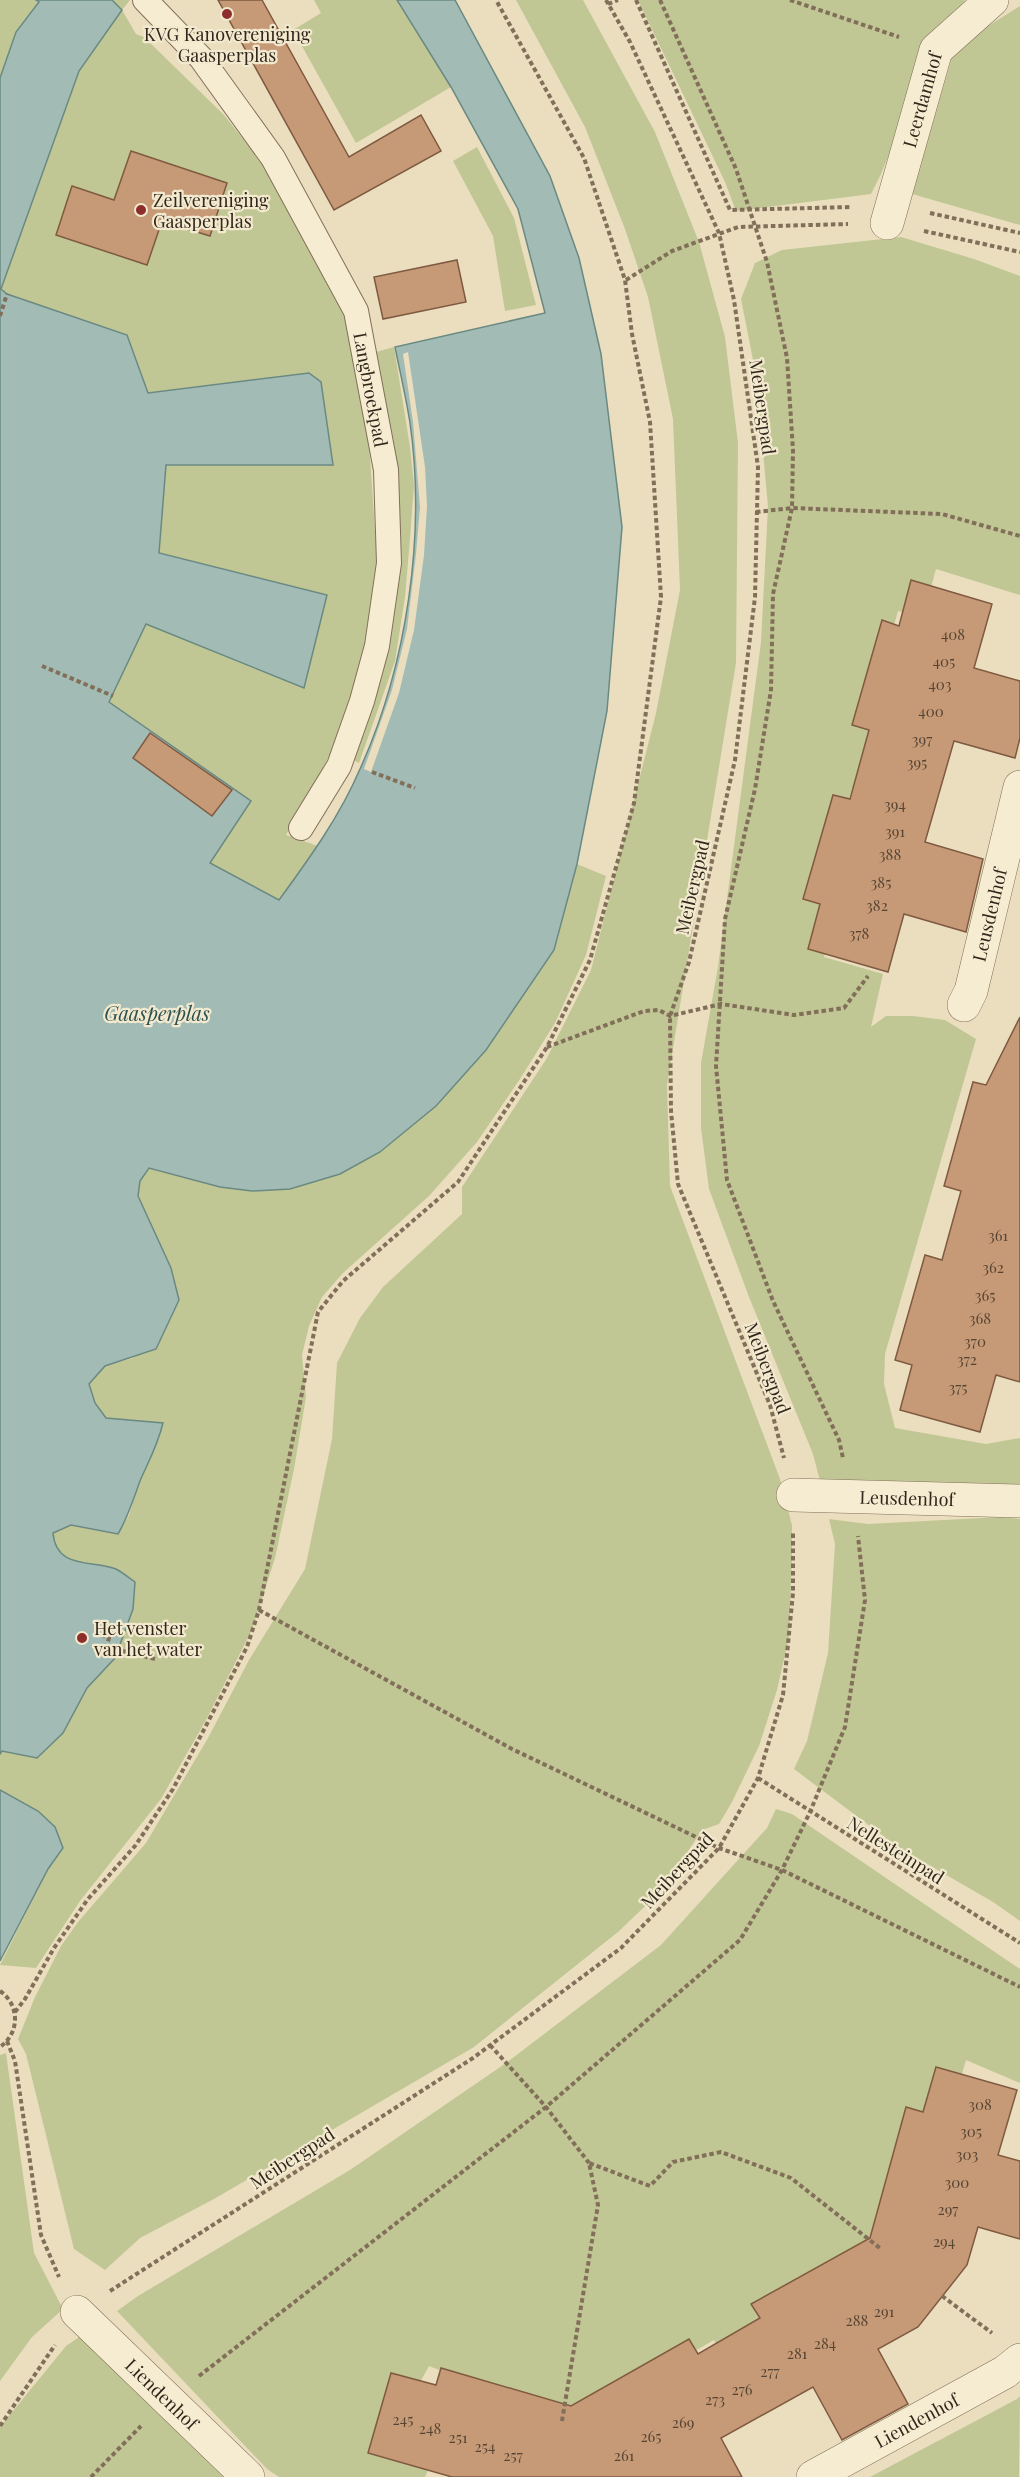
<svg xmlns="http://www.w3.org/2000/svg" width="1020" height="2477" viewBox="0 0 1020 2477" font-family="'Playfair Display',serif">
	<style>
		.green { fill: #c0c794 }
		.water { fill: #a2bcb5; stroke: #6a8982; stroke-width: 1.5 }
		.pier { fill: #eadebf }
		.building { fill: #c69a77; stroke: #7f5a40; stroke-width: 1.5 }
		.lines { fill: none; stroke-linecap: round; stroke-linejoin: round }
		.service-casing { stroke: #826f59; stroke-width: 26 }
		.pedestrian-casing { stroke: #826f59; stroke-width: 34 }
		.path { stroke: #826f59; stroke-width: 4; stroke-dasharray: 4.5 3; stroke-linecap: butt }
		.service { stroke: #f6ecd1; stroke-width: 24 }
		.pedestrian { stroke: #f6ecd1; stroke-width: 33 }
		.poi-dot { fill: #8d2e2d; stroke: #f2e9ce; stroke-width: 2 }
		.labels { text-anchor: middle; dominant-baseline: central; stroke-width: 4.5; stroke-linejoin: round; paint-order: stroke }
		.number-label { font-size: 15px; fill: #574433 }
		.poi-label { font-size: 18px; fill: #32271c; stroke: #f2e9ce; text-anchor: start }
		.street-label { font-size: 18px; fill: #32271c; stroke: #f2e9ce }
		.water-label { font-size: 20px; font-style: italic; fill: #2c514f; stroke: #f2e9ce }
	</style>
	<rect width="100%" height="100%" fill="#eadebf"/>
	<!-- green -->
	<g class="green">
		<polygon points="0,0 36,0 39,2 16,32 0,78"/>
		<polygon points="112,0 130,0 122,10 136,34 144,37 224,115 292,201 342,300 367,414 378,573 361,670 332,751 286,835 318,846 280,900 210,863 250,800 109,702 146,624 304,688 327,595 159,553 166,465 333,465 309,373 148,393 127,335 7,294 1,289 79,71 122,10"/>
		<polygon points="314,0 397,0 451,87 356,143 293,30 321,13"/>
		<polygon points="516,0 583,0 655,132 699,242 725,337 738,443 736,663 667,1085 670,1186 780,1479 792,1525 792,1555 789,1637 777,1690 759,1746 732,1802 719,1824 702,1830 683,1859 682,1871 618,1932 474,2047 214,2199 140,2238 105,2270 74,2249 26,2054 18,2039 35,1997 61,1946 78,1922 146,1843 208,1738 249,1660 305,1569 332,1439 337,1363 360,1318 383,1287 462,1214 462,1187 547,1058 591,970 656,713 680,590 673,419 648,297 625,229 585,127"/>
		<polygon points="638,0 964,0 969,6 926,62 881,174 871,194 736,211 725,182"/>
		<polygon points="1020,6 1020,225 912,194 955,47"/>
		<polygon points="477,147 514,218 536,305 505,311 493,236 453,161"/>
		<polygon points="901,237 974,259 1020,276 1020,595 936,569 923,617 898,611 866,726 889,732 872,794 852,788 822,896 840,901 824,957 883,974 871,1027 886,1016 913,1016 945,1020 976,1039 885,1354 884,1384 895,1428 986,1444 1020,1438 1020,1488 820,1481 813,1454 749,1297 709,1189 701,1128 701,1063 718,967 761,642 768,507 756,375 741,299 755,263 782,250"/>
		<polygon points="394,347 410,447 414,485 410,539 405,597 395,661 359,763 344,755 392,569 369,354"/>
		<path d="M 577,864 L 606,876 L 586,955 L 555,1023 L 520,1079 L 477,1142 L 429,1196 L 343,1273 L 322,1297 L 309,1326 L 302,1355 L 306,1397 L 294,1469 L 275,1558 L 252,1630 L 206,1720 L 161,1799 L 80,1901 L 36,1968 L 0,1965 L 48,1869 L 63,1848 L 38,1811 L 0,1790 L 0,1754 L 1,1751 L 63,1733 L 87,1688 L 115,1658 L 116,1569 C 90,1565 55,1564 53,1533 L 71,1525 L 118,1534 L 129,1515 L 140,1481 L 129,1422 L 106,1418 L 95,1403 L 89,1384 L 105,1366 L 133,1358 L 179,1300 L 171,1268 L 138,1196 L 140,1181 L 149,1168 L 220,1187 L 252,1191 L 554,950 Z"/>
		<polygon points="1001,1517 1020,1519 1020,1921 993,1902 898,1847 794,1769 807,1741 828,1653 835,1544 829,1519 868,1524"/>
		<polygon points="776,1809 792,1814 1020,1969 1020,2083 966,2060 952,2109 926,2102 895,2200 911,2213 727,2365 714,2340 626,2391 550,2414 429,2366 387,2442 428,2470 425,2477 279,2477 267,2469 117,2311 138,2296 350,2170 506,2063 661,1945 767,1828"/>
		<polygon points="6,2053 34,2253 63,2309 32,2337 0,2381 0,2055"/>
		<polygon points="85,2333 227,2477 0,2477 0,2427 66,2346"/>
		<polygon points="1020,2396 1019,2477 870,2477 1017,2399"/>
	</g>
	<!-- water -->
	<g class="water">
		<path d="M 36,0 L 112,0 L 122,10 L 79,71 L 1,289 L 7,294 L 127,335 L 148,393 L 309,373 L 321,382 L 333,465 L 166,465 L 159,553 L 327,595 L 304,688 L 146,624 L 109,702 L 251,801 L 210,863 L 279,900 C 309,859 340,816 360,769 C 407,665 426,535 410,423 C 406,397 400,372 395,347 L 545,313 L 518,209 L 451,87 L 397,0 L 455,0 L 550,176 L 579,258 L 601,354 L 622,527 L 607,711 L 577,864 L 554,950 L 486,1050 L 436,1106 L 380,1152 L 340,1174 L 290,1189 L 252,1191 L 220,1187 L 149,1168 L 140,1181 L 138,1196 L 171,1268 L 179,1300 L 156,1349 L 105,1366 L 89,1384 L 95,1403 L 106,1418 L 163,1423 C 157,1447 149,1460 140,1481 C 133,1500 128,1517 118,1534 L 71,1525 L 53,1533 C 56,1569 91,1560 116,1569 C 122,1572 129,1578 135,1582 L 133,1609 L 115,1658 L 87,1688 L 63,1733 L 37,1758 L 2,1751 L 0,1754 L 0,78 L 16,32 L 39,2 Z"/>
		<polygon points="0,1790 38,1811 55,1827 63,1848 48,1869 0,1961"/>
	</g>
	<!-- pier -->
	<polygon class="pier" points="408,352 425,467 427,506 424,555 414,630 399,693 371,772 364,769 392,690 407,629 416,554 420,507 413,422 403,354"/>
	<!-- building -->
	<g class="building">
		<polygon points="218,0 262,0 349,157 421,115 441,151 334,210"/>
		<polygon points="131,151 227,183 210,236 162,221 147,265 56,235 72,186 114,200"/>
		<polygon points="457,260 466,302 383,319 374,277"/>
		<polygon points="911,580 992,604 974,668 1020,681 1020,738 1015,758 954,741 925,842 983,859 966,932 904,914 888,972 808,949 820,904 803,899 833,795 850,799 869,730 852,725 882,620 899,626"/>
		<polygon points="150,733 232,790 212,816 133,758"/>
		<polygon points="1020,1017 1020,1382 996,1375 980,1432 900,1410 912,1365 895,1360 925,1255 942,1260 961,1191 944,1186 973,1082 986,1085"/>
		<polygon points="936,2067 1017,2090 998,2155 1020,2161 1020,2239 978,2227 967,2265 918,2327 878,2349 908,2404 842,2440 813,2387 721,2438 742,2477 452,2477 368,2453 391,2373 436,2385 441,2368 571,2406 689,2339 698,2354 760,2318 751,2304 870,2238 906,2107 923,2112"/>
	</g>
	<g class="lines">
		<!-- service casing -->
		<g class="service-casing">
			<g id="service">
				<path id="s1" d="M 145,0 L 201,58 L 273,158 L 356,311 L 386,470 L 389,563 L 377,646 L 362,701 L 339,766 L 301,828"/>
			</g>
		</g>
		<!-- pedestrian casing -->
		<g class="pedestrian-casing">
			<g id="pedestrian">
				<path id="s2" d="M 887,223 L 936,50 L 992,0"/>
				<path id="s3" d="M 964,1005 L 971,991 L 1020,787"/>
				<path id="s4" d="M 793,1495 L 1020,1501"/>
				<path id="s5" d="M 77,2312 L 248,2477"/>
				<path id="s6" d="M 813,2477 L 1005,2372 L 1020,2360"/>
			</g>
		</g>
		<!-- path -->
		<g class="path">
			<polyline points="606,0 630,42 719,233 734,300 758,467 755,597 735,760 689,962 670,1016 671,1111 678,1184 770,1405 784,1458"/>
			<polyline points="636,0 730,210 851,207"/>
			<polyline points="660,0 736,169 767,262 787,358 793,450 792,508 773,594 771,690 755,789 725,919 716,1066 727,1180 773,1301 839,1440 843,1458"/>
			<polyline points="790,0 899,37"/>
			<polyline points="608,4 618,0"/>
			<polyline points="930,213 1020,233"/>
			<polyline points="924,231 1020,252"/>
			<polyline points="626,280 672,251 738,227 848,224"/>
			<polyline points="0,316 7,294"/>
			<polyline points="756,512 792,508 942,514 1020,536"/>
			<polyline points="42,666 113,696"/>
			<polyline points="372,772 415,788"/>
			<polyline points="547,1047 644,1011 659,1010 670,1016 721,1004 794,1015 844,1008 868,976"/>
			<polyline points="259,1610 512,1749 719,1848 782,1870 1020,1987"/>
			<polyline points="107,1647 155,1659"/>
			<polyline points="96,1653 104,1655 109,1638 103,1636"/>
			<polyline points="758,1778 1020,1943"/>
			<path d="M 0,1991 C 20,2005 20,2033 0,2047"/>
			<polyline points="15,2012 25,1999 54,1948 88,1899 135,1846 173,1789 247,1647 259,1610 318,1312 343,1281 458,1182 547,1047 590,960 634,803 661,597 650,422 632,334 625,280 584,158 496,0"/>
			<polyline points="7,2041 15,2061 41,2235 59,2277"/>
			<polyline points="490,2045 546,2107 589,2163"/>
			<polyline points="110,2291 473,2058 621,1948 719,1848 758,1778 783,1695 793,1593 793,1533"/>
			<polyline points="942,2296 992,2333"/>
			<polyline points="199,2376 546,2107 740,1940 782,1870 810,1812 845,1727 865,1600 858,1536"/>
			<polyline points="562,2421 598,2205 589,2163 650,2186 673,2162 721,2152 791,2178 881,2249"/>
			<polyline points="0,2426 55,2345"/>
			<polyline points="91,2477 141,2426"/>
		</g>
		<!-- service -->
		<use href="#service" class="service"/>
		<!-- pedestrian -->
		<use href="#pedestrian" class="pedestrian"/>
	</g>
	<!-- markers -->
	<g class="poi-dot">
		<circle cx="227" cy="14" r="6"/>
		<circle cx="141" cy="210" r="6"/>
		<circle cx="82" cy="1638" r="6"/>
	</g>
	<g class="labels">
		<!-- number labels -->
		<g class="number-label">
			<text x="953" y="634">408</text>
			<text x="944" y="661">405</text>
			<text x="940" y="684">403</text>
			<text x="931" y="711">400</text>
			<text x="922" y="739">397</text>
			<text x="917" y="762">395</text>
			<text x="895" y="804">394</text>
			<text x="895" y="831">391</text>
			<text x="890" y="854">388</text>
			<text x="881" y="882">385</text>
			<text x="877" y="905">382</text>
			<text x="859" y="933">378</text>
			<text x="998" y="1235">361</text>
			<text x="993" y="1267">362</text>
			<text x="985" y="1295">365</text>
			<text x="980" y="1318">368</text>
			<text x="975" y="1341">370</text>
			<text x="967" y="1359">372</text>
			<text x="958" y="1387">375</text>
			<text x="980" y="2104">308</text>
			<text x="971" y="2131">305</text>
			<text x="967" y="2154">303</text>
			<text x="957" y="2182">300</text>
			<text x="948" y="2209">297</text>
			<text x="944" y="2241">294</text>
			<text x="884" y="2311">291</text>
			<text x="857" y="2320">288</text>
			<text x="825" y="2343">284</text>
			<text x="797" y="2353">281</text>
			<text x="770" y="2371">277</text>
			<text x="742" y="2389">276</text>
			<text x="715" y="2399">273</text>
			<text x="403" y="2419">245</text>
			<text x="683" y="2422">269</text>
			<text x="430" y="2428">248</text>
			<text x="651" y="2436">265</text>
			<text x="458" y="2437">251</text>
			<text x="485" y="2446">254</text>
			<text x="513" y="2455">257</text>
			<text x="624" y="2455">261</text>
		</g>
		<!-- poi labels -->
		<g class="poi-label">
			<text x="227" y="34" text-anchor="middle">KVG Kanovereniging<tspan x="227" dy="21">Gaasperplas</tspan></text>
			<text x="153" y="200">Zeilvereniging<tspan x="153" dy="21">Gaasperplas</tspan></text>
			<text x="94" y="1628">Het venster<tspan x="94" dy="21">van het water</tspan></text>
		</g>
		<!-- street labels -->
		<g class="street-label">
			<text stroke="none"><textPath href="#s2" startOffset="128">Leerdamhof</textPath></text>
			<text stroke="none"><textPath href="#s1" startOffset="458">Langbroekpad</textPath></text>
			<text transform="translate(763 407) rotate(82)">Meibergpad</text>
			<text transform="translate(692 887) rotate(-77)">Meibergpad</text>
			<text stroke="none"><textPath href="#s3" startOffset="94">Leusdenhof</textPath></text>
			<text transform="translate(768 1368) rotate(69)">Meibergpad</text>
			<text stroke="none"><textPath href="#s4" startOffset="114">Leusdenhof</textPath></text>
			<text transform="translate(896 1850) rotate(32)">Nellesteinpad</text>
			<text transform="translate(677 1870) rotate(-47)">Meibergpad</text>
			<text transform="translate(292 2158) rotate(-33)">Meibergpad</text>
			<text stroke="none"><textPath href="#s5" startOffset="118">Liendenhof</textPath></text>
			<text stroke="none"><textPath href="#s6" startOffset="118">Liendenhof</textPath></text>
		</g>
		<!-- water labels -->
		<g class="water-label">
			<text x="157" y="1012">Gaasperplas</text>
		</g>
	</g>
</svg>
